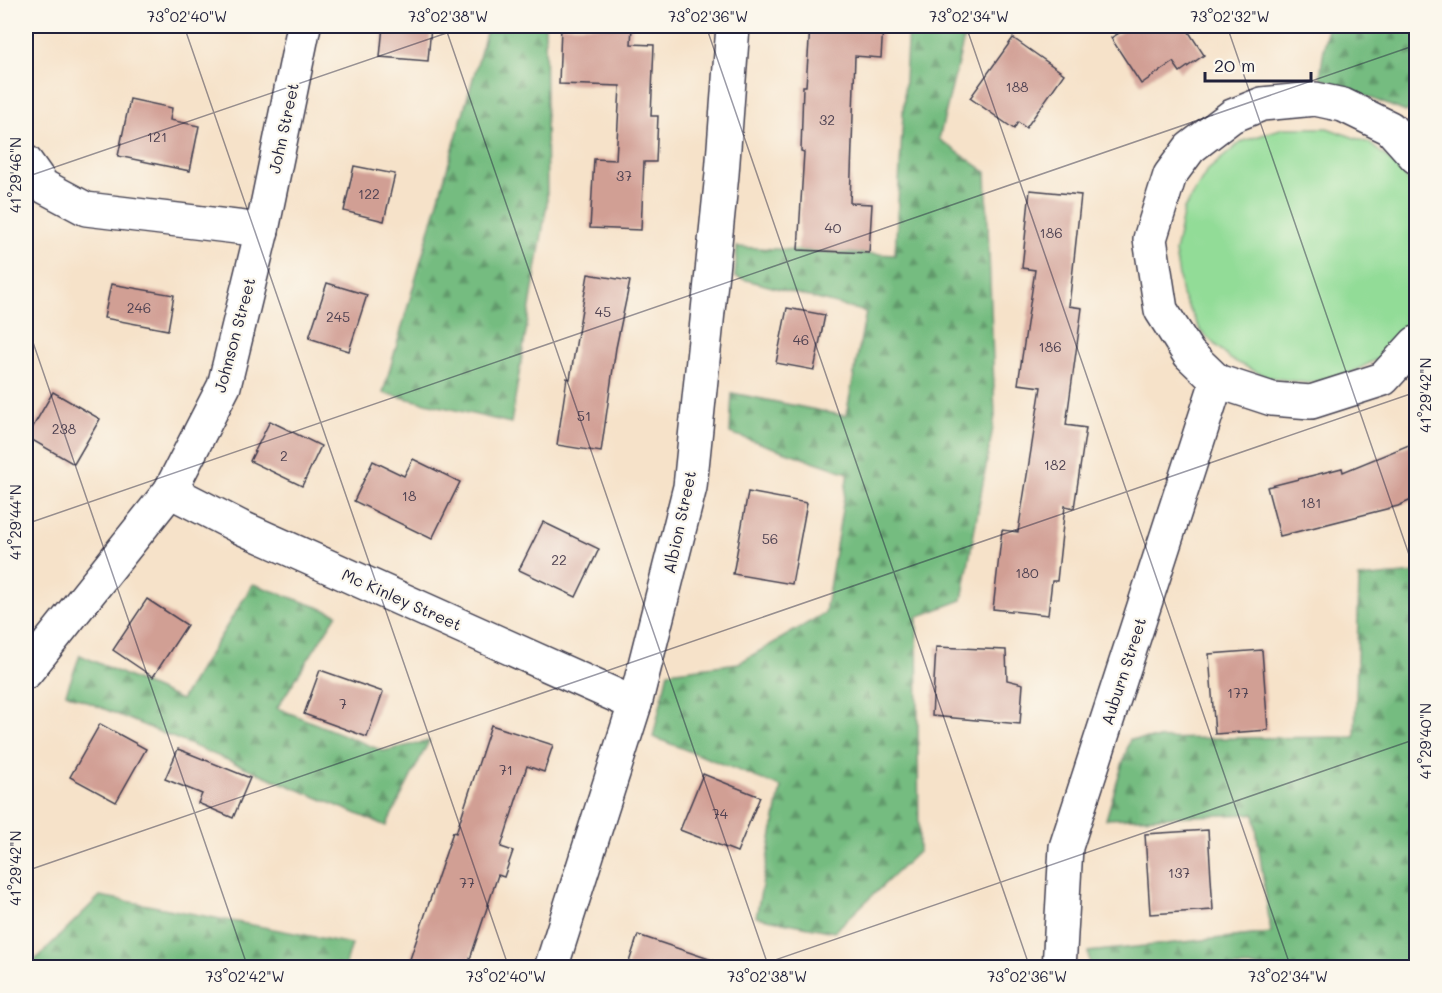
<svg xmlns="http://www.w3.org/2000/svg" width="1442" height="993" viewBox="0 0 1442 993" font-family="Mali,sans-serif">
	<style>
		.green { fill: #92dc97; stroke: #5a7f69; stroke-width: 1.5 }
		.forest { fill: url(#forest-firs); stroke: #4c6f5e; stroke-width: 1.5 }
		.building { fill: #d19f94 }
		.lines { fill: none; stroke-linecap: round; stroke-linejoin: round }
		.minor-casing { stroke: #423f50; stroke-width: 36 }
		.minor { stroke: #fff; stroke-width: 33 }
		.ticks { fill: none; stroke: #22223b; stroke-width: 1.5; stroke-opacity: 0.45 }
		.labels { text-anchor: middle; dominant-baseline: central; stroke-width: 4.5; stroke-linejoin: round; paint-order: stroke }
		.number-label { font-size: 14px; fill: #4e4151 }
		.street-label { font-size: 16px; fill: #22223b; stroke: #fbf7ec }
		.neatline { fill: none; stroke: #22223b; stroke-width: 2 }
		.ticks-label { font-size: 15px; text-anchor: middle; fill: #22223b }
	</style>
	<defs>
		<pattern id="forest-firs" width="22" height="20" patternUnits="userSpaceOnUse" patternTransform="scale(1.5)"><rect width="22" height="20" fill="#75bc80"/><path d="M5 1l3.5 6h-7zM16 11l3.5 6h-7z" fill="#60986a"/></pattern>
	</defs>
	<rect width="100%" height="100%" fill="#fbf7ec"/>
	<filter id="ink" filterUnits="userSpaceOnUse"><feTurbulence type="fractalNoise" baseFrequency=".0167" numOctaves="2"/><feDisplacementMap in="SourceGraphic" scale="12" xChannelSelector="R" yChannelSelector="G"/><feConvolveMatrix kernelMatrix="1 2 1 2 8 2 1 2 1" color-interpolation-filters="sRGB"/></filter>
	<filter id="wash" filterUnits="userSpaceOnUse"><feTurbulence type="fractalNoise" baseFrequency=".008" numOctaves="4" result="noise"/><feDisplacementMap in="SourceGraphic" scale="24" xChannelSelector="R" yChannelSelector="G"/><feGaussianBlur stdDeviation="1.35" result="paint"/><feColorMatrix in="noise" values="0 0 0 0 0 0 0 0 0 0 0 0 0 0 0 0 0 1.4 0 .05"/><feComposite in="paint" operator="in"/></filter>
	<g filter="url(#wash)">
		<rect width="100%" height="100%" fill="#f6e2c9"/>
		<!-- green -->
		<polygon class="green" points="1283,128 1327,128 1369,143 1403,171 1416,195 1416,314 1411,327 1383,356 1347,375 1307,383 1267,377 1230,359 1201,331 1182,295 1175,252 1184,209 1207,171 1241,142"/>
		<!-- forest -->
		<g class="forest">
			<polygon points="488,26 545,26 547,203 511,423 383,393"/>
			<polygon points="908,26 967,26 939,139 986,172 995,416 962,600 917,617 919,851 834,932 756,917 781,787 653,737 668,672 739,663 825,613 848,473 730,433 732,393 846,416 866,312 735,277 737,247 895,255"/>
			<polygon points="1327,26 1416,26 1416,102 1406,112 1320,78"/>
			<polygon points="1416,573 1416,967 1090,967 1088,952 1271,933 1254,814 1106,819 1130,739 1355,737 1359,578"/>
			<polygon points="253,584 337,614 277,708 383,751 429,741 386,826 66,693 80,655 181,700"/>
			<polygon points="100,896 352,944 345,967 41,968 33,962"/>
		</g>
		<g id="blocks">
			<!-- building -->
			<g class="building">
				<polygon points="383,26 431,26 428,61 380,57"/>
				<polygon points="561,26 632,26 631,44 654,45 651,116 658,116 656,162 644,162 641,230 590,228 594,159 616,160 620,86 559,84"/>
				<polygon points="810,26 883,26 881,58 855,56 850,203 872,204 869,253 798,250 804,152 801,151 803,86 806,86"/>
				<polygon points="1130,26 1185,26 1204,55 1180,72 1173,62 1141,84 1111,38"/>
				<polygon points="1013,38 1064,74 1026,128 1018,122 1014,129 970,98"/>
				<polygon points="130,99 172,108 170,120 199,126 190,171 118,156"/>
				<polygon points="354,166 395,174 384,221 344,211"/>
				<polygon points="1030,190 1081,195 1069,306 1082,308 1066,425 1086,428 1074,508 1065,506 1057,581 1052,581 1048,615 993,609 1002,530 1018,532 1041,387 1018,384 1035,270 1022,268"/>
				<polygon points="588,274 630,281 616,348 601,452 557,445 567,378 570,379"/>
				<polygon points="327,283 367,295 349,351 309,338"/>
				<polygon points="111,284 174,295 168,330 104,318"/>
				<polygon points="787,308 825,315 814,370 776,363"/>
				<polygon points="53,392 100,419 74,464 27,437"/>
				<polygon points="270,421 321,446 302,486 250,461"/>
				<polygon points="1416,442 1416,498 1398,506 1280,536 1267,487 1342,468 1343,472"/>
				<polygon points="413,459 460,482 432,539 354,501 373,461 404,476"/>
				<polygon points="748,492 807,503 792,584 733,574"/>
				<polygon points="543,522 599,549 576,597 519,570"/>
				<polygon points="147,599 187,625 153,677 113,650"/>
				<polygon points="936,647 1006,650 1007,680 1023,684 1020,724 932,716"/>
				<polygon points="1262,650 1268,730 1215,734 1209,654"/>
				<polygon points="320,670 383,692 367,737 304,714"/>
				<polygon points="100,724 146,749 116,802 70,777"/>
				<polygon points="491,725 553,745 544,772 527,766 501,847 513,851 504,877 498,875 467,968 407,968 453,832 456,833"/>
				<polygon points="178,749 250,778 233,818 198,803 202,794 165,779"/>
				<polygon points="703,774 760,797 737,852 680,830"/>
				<polygon points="1208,830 1213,910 1150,914 1145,834"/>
				<polygon points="638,935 721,963 720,968 627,968"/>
			</g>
		</g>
	</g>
	<g filter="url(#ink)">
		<use href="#blocks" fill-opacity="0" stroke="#423f50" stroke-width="1.5"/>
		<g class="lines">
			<!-- minor casing -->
			<g class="minor-casing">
				<g id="minor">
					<polyline points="1416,157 1390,128 1343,105 1315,99 1262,104 1232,116 1190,148 1170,175 1150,239 1161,310 1189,354 1217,381 1272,399 1311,402 1383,379 1416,343"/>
					<polyline points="26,162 43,186 86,209 262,230"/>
					<polyline points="170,491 240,527 635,704"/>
					<polyline points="26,672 170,491 224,386 262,230 304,26"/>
					<polyline points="551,968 635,704 690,487 722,174 733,26"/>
					<polyline points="1059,968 1066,847 1217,381"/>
				</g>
			</g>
			<!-- minor -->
			<use href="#minor" class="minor"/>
		</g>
	</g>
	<!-- ticks -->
	<path class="ticks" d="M 184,26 L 509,968M 445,26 L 769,968M 706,26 L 1030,968M 966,26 L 1291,968M 1227,26 L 1416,575M 26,177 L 467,26M 26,322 L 248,968M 26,524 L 1416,45M 26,871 L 1416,392M 752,968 L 1416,739"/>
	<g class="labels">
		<!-- number labels -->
		<g class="number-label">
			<text x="1017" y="86">188</text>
			<text x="827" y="119">32</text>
			<text x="157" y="136">121</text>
			<text x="624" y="175">37</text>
			<text x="369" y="193">122</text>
			<text x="833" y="227">40</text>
			<text x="1051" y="232">186</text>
			<text x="139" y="307">246</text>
			<text x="603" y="311">45</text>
			<text x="338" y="316">245</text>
			<text x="801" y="339">46</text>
			<text x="1050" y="346">186</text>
			<text x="584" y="415">51</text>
			<text x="64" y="428">238</text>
			<text x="284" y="455">2</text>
			<text x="1055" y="464">182</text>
			<text x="409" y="495">18</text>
			<text x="1311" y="502">181</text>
			<text x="770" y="538">56</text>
			<text x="559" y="559">22</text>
			<text x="1027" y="572">180</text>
			<text x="1238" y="692">177</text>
			<text x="343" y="703">7</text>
			<text x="506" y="769">71</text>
			<text x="720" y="813">74</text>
			<text x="1179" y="872">137</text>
			<text x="467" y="882">77</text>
		</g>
		<!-- street labels -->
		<g class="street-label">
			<text transform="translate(283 128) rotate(-78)">John Street</text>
			<text transform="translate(234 335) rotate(-75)">Johnson Street</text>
			<text transform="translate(679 522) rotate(-78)">Albion Street</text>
			<text transform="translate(402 599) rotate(24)">Mc Kinley Street</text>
			<text transform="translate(1123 671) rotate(-72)">Auburn Street</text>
		</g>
	</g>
	<!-- margin -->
	<rect width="1442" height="993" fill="none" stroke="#fbf7ec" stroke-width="66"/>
	<!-- scale -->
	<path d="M1205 72v9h106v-9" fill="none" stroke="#22223b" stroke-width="3"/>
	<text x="1214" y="72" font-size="18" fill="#22223b" stroke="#fbf7ec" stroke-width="4.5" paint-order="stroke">20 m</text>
	<rect x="33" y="33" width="1376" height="927" class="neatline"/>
	<g class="ticks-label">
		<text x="187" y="22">73°02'40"W</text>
		<text x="448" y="22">73°02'38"W</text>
		<text x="708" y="22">73°02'36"W</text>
		<text x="969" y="22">73°02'34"W</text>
		<text x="1230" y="22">73°02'32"W</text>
		<text transform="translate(16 175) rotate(-90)" y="5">41°29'46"N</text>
		<text transform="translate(1426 395) rotate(-90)" y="5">41°29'42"N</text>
		<text transform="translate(16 522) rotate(-90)" y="5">41°29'44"N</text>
		<text transform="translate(1426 741) rotate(-90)" y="5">41°29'40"N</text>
		<text transform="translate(16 868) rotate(-90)" y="5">41°29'42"N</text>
		<text x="245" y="982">73°02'42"W</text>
		<text x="506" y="982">73°02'40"W</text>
		<text x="767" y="982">73°02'38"W</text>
		<text x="1027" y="982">73°02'36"W</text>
		<text x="1288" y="982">73°02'34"W</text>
	</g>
</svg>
